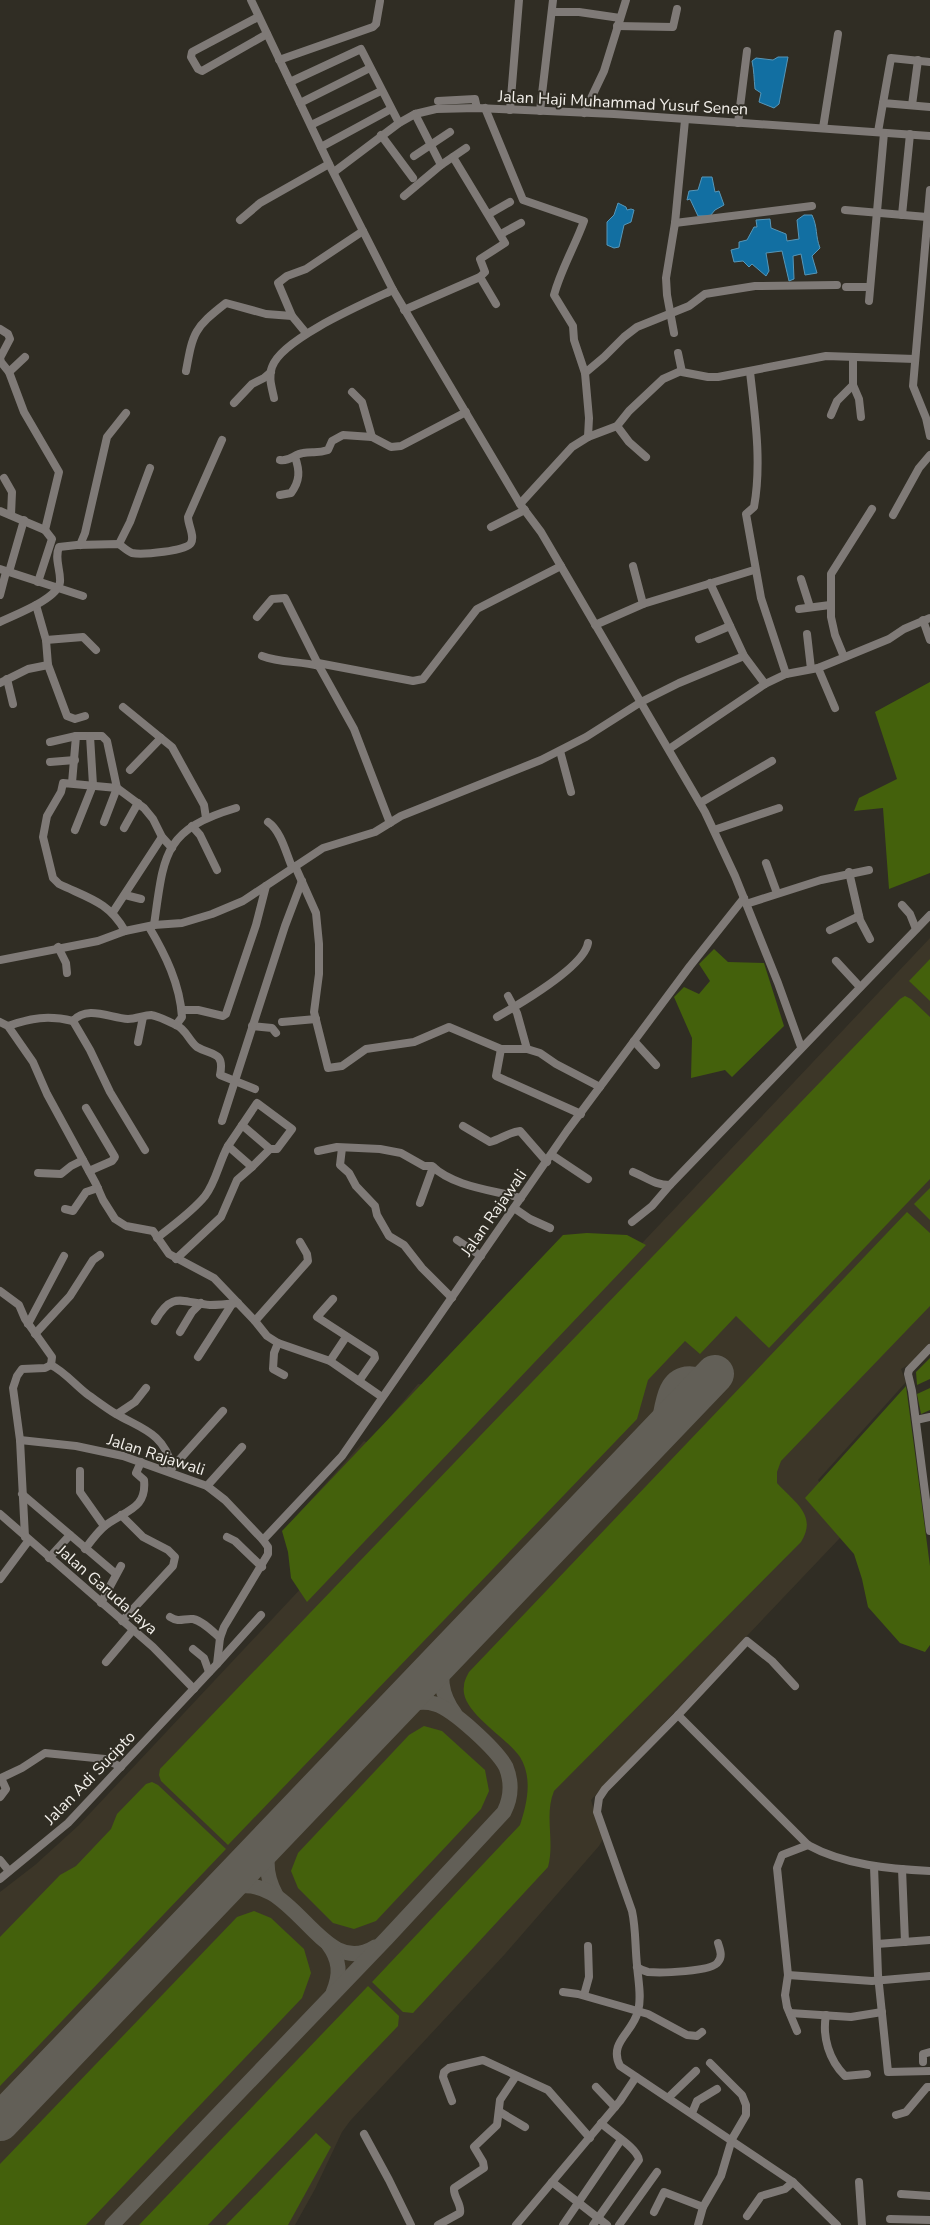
<svg xmlns="http://www.w3.org/2000/svg" width="930" height="2225" viewBox="0 0 930 2225" font-family="'Nunito Sans',sans-serif">
	<style>
		.built { fill: #3c3628 }
		.green { fill: #44610c }
		.water { fill: #126fa2; stroke: #5696b8 }
		.lines { fill: none; stroke-linecap: round; stroke-linejoin: round }
		.taxiway { stroke: #625f57; stroke-width: 15 }
		.runway { stroke: #625f57; stroke-width: 38 }
		.minor { stroke: #7f7a77; stroke-width: 8 }
		.labels { text-anchor: middle; dominant-baseline: central; stroke-width: 4; stroke-linejoin: round; paint-order: stroke }
		.street-label { font-size: 16px; fill: #f3f0eb; stroke: #302d24 }
	</style>
	<rect width="100%" height="100%" fill="#302d24"/>
	<!-- built -->
	<polygon class="built" points="930,938 930,1345 910,1366 908,1365 901,1369 906,1382 818,1480 823,1488 857,1520 591,1800 603,1839 599,1846 505,1954 350,2121 342,2132 315,2189 295,2225 0,2225 0,1892 35,1865 79,1825 320,1568 298,1540 292,1521 364,1441 368,1443 418,1384 427,1385 612,1275"/>
	<!-- green -->
	<g class="green">
		<polygon points="930,682 930,873 889,889 883,808 854,811 859,798 897,779 875,712"/>
		<polygon points="714,949 728,962 764,963 784,1026 732,1077 725,1070 691,1078 692,1038 674,997 684,987 699,994 710,981 699,964"/>
		<polygon points="930,959 930,1001 909,981"/>
		<polygon points="905,996 911,999 930,1017 930,1179 769,1348 736,1316 700,1354 685,1341 648,1380 637,1419 228,1845 161,1781 159,1775 160,1769 900,999"/>
		<polygon points="930,1188 930,1220 914,1204"/>
		<path d="M 907,1212 L 930,1233 L 930,1306 L 781,1461 L 777,1472 L 777,1483 C 794,1502 818,1515 801,1542 L 554,1791 C 544,1815 555,1842 548,1867 L 413,2013 L 403,2012 L 372,1982 L 520,1825 C 527,1804 533,1778 520,1757 C 508,1738 459,1711 464,1686 C 464,1681 467,1676 469,1672 Z"/>
		<polygon points="587,1233 627,1235 646,1245 307,1602 291,1578 288,1552 282,1531 563,1235"/>
		<polygon points="930,1358 930,1379 917,1385 916,1372"/>
		<polygon points="906,1386 930,1566 930,1645 925,1652 900,1643 868,1607 862,1579 854,1554 805,1498"/>
		<polygon points="930,1388 930,1410 921,1414 917,1394"/>
		<polygon points="424,1726 442,1731 485,1770 489,1791 481,1809 376,1921 354,1929 333,1923 298,1888 291,1871 298,1853 409,1735"/>
		<polygon points="152,1782 158,1785 226,1849 0,2086 0,1937 60,1875 76,1866 111,1829 117,1814 146,1784"/>
		<polygon points="254,1911 271,1918 304,1949 311,1973 302,1998 86,2225 0,2225 0,2164 237,1917"/>
		<polygon points="368,1986 399,2016 398,2026 208,2225 139,2225"/>
		<polygon points="316,2133 331,2147 288,2225 226,2225"/>
	</g>
	<!-- water -->
	<g class="water">
		<path d="M 778,57 L 788,57 L 779,104 L 774,108 L 759,102 L 761,93 L 755,89 C 754,79 754,70 752,61 L 756,58 L 773,60 Z"/>
		<polygon points="702,177 712,177 715,192 719,191 724,205 715,210 710,216 698,216 690,199 687,200 689,191 698,190"/>
		<polygon points="618,203 626,207 627,210 631,209 634,210 631,222 624,225 619,247 614,248 607,245 607,222 614,215"/>
		<path d="M 804,215 L 812,215 C 818,228 815,235 820,248 L 812,256 L 817,273 L 805,275 L 801,254 L 793,256 L 794,279 L 789,281 L 782,251 L 766,253 L 769,271 L 766,276 L 752,264 L 749,267 L 743,261 L 734,262 L 731,250 L 739,248 L 739,242 L 747,240 L 754,227 L 757,227 L 756,220 L 770,219 L 771,228 L 786,234 L 787,241 L 799,239 L 797,220 Z"/>
	</g>
	<g class="lines">
		<!-- taxiway -->
		<g class="taxiway">
			<path d="M 654,1438 C 664,1418 658,1379 686,1374 C 696,1373 702,1375 708,1382 L 707,1393 L 693,1408 L 674,1417"/>
			<path d="M 448,1654 C 437,1675 441,1695 455,1714"/>
			<path d="M 273,1836 C 264,1856 265,1875 276,1895"/>
			<path d="M 215,1897 C 220,1894 226,1890 231,1888 C 294,1868 320,1982 375,1947"/>
			<path d="M 328,1944 C 340,1960 341,1974 333,1993"/>
			<path d="M 112,2225 L 387,1938 L 504,1812 C 511,1798 512,1782 506,1767 C 497,1750 453,1709 435,1704 C 422,1700 409,1704 397,1707"/>
		</g>
		<!-- runway -->
		<polyline class="runway" points="0,2122 715,1374"/>
		<!-- minor -->
		<g class="minor">
			<polyline points="251,0 329,164 393,290 520,504 541,532 705,812 735,876 778,983 801,1047"/>
			<polyline points="552,12 579,12 620,18"/>
			<polyline points="258,17 192,52 191,57 198,69 202,71 267,34"/>
			<polyline points="617,26 673,27 677,9"/>
			<polyline points="279,60 373,27 376,24 380,1"/>
			<polyline points="930,62 891,58 883,103 930,107"/>
			<polyline points="290,82 361,49 399,123"/>
			<polyline points="438,101 475,99 477,108"/>
			<polyline points="300,103 370,68"/>
			<polyline points="912,105 918,60"/>
			<path d="M 485,108 L 523,200 L 584,221 C 575,246 561,269 554,295 L 573,326 L 574,340 L 585,373"/>
			<polyline points="510,110 519,0"/>
			<polyline points="540,111 553,0"/>
			<polyline points="584,113 604,71 626,0"/>
			<polyline points="415,114 441,165"/>
			<polyline points="738,123 747,51"/>
			<polyline points="311,125 381,91"/>
			<polyline points="823,128 838,34"/>
			<polyline points="878,132 883,103"/>
			<polyline points="381,135 413,178"/>
			<polyline points="321,147 391,109"/>
			<polyline points="414,156 450,132"/>
			<polyline points="334,172 399,123 415,114 436,109 477,108 614,114 930,136"/>
			<polyline points="930,190 913,386 926,418 930,436"/>
			<polyline points="404,196 441,165 466,148"/>
			<polyline points="845,210 927,217"/>
			<polyline points="489,214 510,202"/>
			<polyline points="902,215 910,134"/>
			<polyline points="240,220 260,203 329,164"/>
			<polyline points="675,223 812,206"/>
			<polyline points="501,234 521,223"/>
			<polyline points="480,277 496,304"/>
			<polyline points="846,287 870,287"/>
			<polyline points="869,301 884,133"/>
			<polyline points="404,310 480,277 485,272 480,259 505,243 453,157"/>
			<polyline points="292,316 278,283 287,276 306,269 363,231"/>
			<polyline points="0,329 8,334 10,339 0,358 1,362 9,372 24,412 59,472 45,530"/>
			<polyline points="674,333 667,295 666,278 675,223 685,120"/>
			<polyline points="678,353 682,372 708,377 718,377 826,356 915,359"/>
			<path d="M 186,371 C 193,332 194,328 226,303 L 266,314 L 292,316 L 306,333"/>
			<polyline points="9,372 25,357"/>
			<path d="M 750,372 C 755,416 762,463 754,507 L 746,514 L 761,598 L 786,674"/>
			<polyline points="853,385 859,399 861,417"/>
			<polyline points="352,392 362,402 372,437"/>
			<path d="M 274,398 C 272,388 268,377 272,367 C 281,339 365,303 393,290"/>
			<polyline points="234,403 252,384 264,378 271,372"/>
			<polyline points="831,415 837,401 853,385 853,358"/>
			<polyline points="617,426 629,442 646,457"/>
			<polyline points="588,437 589,418 585,373 604,357 624,337 637,327 689,306 705,294 755,286 837,285"/>
			<path d="M 280,460 C 290,462 294,454 303,453 C 313,451 317,454 328,450 L 332,441 L 343,435 L 372,437 L 391,447 L 401,446 L 466,412"/>
			<polyline points="4,478 12,492 11,515"/>
			<path d="M 280,495 L 291,493 C 300,481 300,471 295,457"/>
			<polyline points="520,504 572,447 588,437 617,426 629,411 663,379 681,371"/>
			<polyline points="0,511 45,530 52,539 38,582"/>
			<polyline points="893,515 919,468 930,455"/>
			<polyline points="491,527 525,510"/>
			<polyline points="119,544 130,522 150,468"/>
			<polyline points="80,545 85,533 107,437 126,413"/>
			<polyline points="633,566 643,604"/>
			<polyline points="0,569 83,596"/>
			<polyline points="9,572 24,520"/>
			<polyline points="801,579 810,607"/>
			<polyline points="710,583 744,656 765,684"/>
			<polyline points="0,595 6,572"/>
			<polyline points="36,605 46,640 48,665 67,716 75,719 85,716"/>
			<polyline points="799,609 830,605"/>
			<polyline points="257,617 272,599 285,598 319,666 354,729 390,823"/>
			<polyline points="923,620 930,640"/>
			<path d="M 0,622 C 14,615 58,599 60,582 C 61,570 54,559 59,547 L 77,545 L 119,544 C 123,547 127,551 132,553 C 142,555 187,551 191,543 C 195,536 188,525 188,517 L 222,440"/>
			<polyline points="595,625 643,604 754,570"/>
			<polyline points="807,634 811,669"/>
			<polyline points="699,639 730,626"/>
			<polyline points="46,640 83,637 96,650"/>
			<path d="M 262,656 C 280,663 300,661 319,666"/>
			<polyline points="844,657 835,635 831,617 831,574 872,509"/>
			<polyline points="318,663 413,681 423,679 477,609 561,566"/>
			<polyline points="818,668 835,708"/>
			<polyline points="7,679 13,704"/>
			<polyline points="0,683 28,669 48,665"/>
			<polyline points="123,707 172,747 204,805 206,818"/>
			<polyline points="50,742 76,736"/>
			<polyline points="669,749 765,684 786,674 818,668 833,662 889,639 904,629 930,618"/>
			<polyline points="560,751 571,792"/>
			<polyline points="50,762 75,760"/>
			<polyline points="130,770 161,738"/>
			<polyline points="72,783 76,736 102,736 107,741 117,788 104,822"/>
			<polyline points="700,803 772,761"/>
			<path d="M 268,822 C 281,831 286,853 292,867"/>
			<polyline points="192,826 200,835 217,870"/>
			<polyline points="124,828 138,803"/>
			<polyline points="75,830 93,785 90,736"/>
			<polyline points="714,830 779,808"/>
			<polyline points="766,863 777,893"/>
			<polyline points="295,866 316,913 319,944 319,974 314,1012 328,1068 342,1066 366,1049 414,1042 449,1027 501,1049 527,1049 540,1053 556,1064 600,1087"/>
			<polyline points="849,872 860,920 870,939"/>
			<polyline points="125,895 141,899"/>
			<polyline points="746,904 821,880 869,870"/>
			<polyline points="902,905 910,914 916,929"/>
			<polyline points="113,912 162,837"/>
			<path d="M 154,925 C 164,856 162,830 236,808"/>
			<path d="M 149,927 C 165,954 180,984 182,1017 L 176,1025"/>
			<polyline points="830,930 859,916"/>
			<path d="M 125,931 C 109,902 88,898 59,884 L 53,878 L 43,837 L 47,816 L 61,792 L 63,783 L 117,788 L 144,808 L 153,819 L 162,837 L 172,848"/>
			<polyline points="58,947 66,963 67,973"/>
			<polyline points="0,960 98,941 125,931 154,925 182,923 212,914 243,901 323,848 375,832 401,816 541,760 586,737 641,702 679,683 744,656"/>
			<polyline points="836,961 860,987"/>
			<polyline points="508,996 517,1013 527,1049"/>
			<polyline points="182,1010 198,1010 223,1016 226,1014 256,925 266,886"/>
			<path d="M 497,1017 C 518,1005 584,967 588,943"/>
			<polyline points="73,1021 90,1050 110,1092 145,1150"/>
			<polyline points="0,1022 8,1026 33,1062 47,1094 96,1184 103,1200 115,1219 126,1226 153,1231 169,1254 214,1278 255,1321"/>
			<polyline points="282,1022 316,1019"/>
			<path d="M 8,1026 C 31,1018 48,1015 73,1021 C 87,1005 110,1018 128,1019 C 136,1019 144,1015 151,1015 C 158,1016 170,1022 176,1025 C 186,1029 189,1041 197,1047 C 212,1056 225,1051 220,1075 L 255,1089"/>
			<polyline points="252,1026 272,1028 276,1033"/>
			<polyline points="634,1041 656,1065"/>
			<polyline points="138,1042 143,1017"/>
			<polyline points="501,1049 496,1076 581,1114"/>
			<polyline points="86,1108 115,1157 112,1161 89,1171"/>
			<polyline points="222,1121 285,926 302,881"/>
			<polyline points="242,1125 270,1149"/>
			<path d="M 463,1126 L 490,1142 C 501,1139 509,1132 520,1131 L 547,1162"/>
			<polyline points="228,1146 257,1103 292,1129 277,1149 270,1149 252,1167"/>
			<polyline points="342,1148 340,1165 349,1173 356,1186 375,1206 377,1215 389,1236 404,1245 422,1268 452,1298"/>
			<path d="M 318,1151 L 337,1147 L 380,1149 L 401,1153 L 424,1166 L 432,1166 C 454,1187 493,1190 521,1198"/>
			<polyline points="552,1155 588,1179"/>
			<path d="M 633,1172 C 648,1178 654,1185 670,1185 L 930,915"/>
			<polyline points="38,1173 61,1174 71,1166 83,1160"/>
			<polyline points="420,1203 433,1167"/>
			<polyline points="514,1208 530,1219 550,1228"/>
			<polyline points="65,1209 73,1211 86,1192 98,1188"/>
			<polyline points="632,1222 652,1206 670,1185"/>
			<path d="M 157,1238 C 173,1225 192,1212 205,1196 C 216,1182 219,1162 228,1146 L 252,1167 L 237,1180 L 221,1217 L 176,1259"/>
			<polyline points="457,1240 481,1256"/>
			<polyline points="300,1242 307,1254 308,1261 255,1321 267,1336 278,1343 330,1361 382,1397"/>
			<polyline points="0,1291 19,1305 25,1319 52,1357 51,1365"/>
			<polyline points="333,1299 317,1317 374,1354 375,1358 359,1381"/>
			<path d="M 155,1321 C 172,1291 181,1302 210,1305 C 219,1305 229,1304 238,1303"/>
			<polyline points="28,1324 64,1256"/>
			<polyline points="180,1332 192,1312 201,1303"/>
			<polyline points="35,1334 70,1296 93,1260 100,1255"/>
			<polyline points="278,1343 274,1353 273,1369 284,1375"/>
			<polyline points="930,1348 909,1370 908,1374 912,1391 930,1531"/>
			<polyline points="198,1357 232,1304"/>
			<polyline points="330,1361 346,1337"/>
			<path d="M 51,1365 C 65,1372 75,1385 87,1394 C 97,1401 106,1408 116,1414 C 142,1429 164,1433 172,1467"/>
			<polyline points="117,1414 135,1402 146,1388"/>
			<polyline points="916,1420 930,1417"/>
			<polyline points="20,1440 76,1446 123,1456 207,1486 225,1500 263,1540"/>
			<polyline points="171,1469 223,1411"/>
			<polyline points="80,1471 80,1492 104,1526"/>
			<polyline points="207,1486 242,1447"/>
			<polyline points="22,1494 116,1574"/>
			<polyline points="0,1514 153,1647 194,1689"/>
			<polyline points="121,1515 143,1537 168,1550 175,1557 173,1566 122,1621"/>
			<polyline points="25,1537 20,1440 13,1388 17,1376 22,1369 45,1368 51,1365"/>
			<polyline points="227,1537 235,1541 262,1567"/>
			<path d="M 85,1549 C 91,1541 98,1531 106,1525 C 126,1510 147,1509 144,1480 L 136,1473 L 141,1462"/>
			<polyline points="49,1558 70,1535"/>
			<polyline points="0,1579 29,1540"/>
			<polyline points="101,1603 121,1566"/>
			<path d="M 170,1617 C 179,1623 184,1618 193,1619 C 203,1621 213,1632 220,1638"/>
			<polyline points="193,1649 204,1658 209,1672"/>
			<polyline points="106,1662 133,1630"/>
			<polyline points="217,1664 261,1615"/>
			<path d="M 795,1686 L 772,1661 L 747,1641 L 678,1715 L 808,1845 C 844,1865 890,1869 930,1871"/>
			<path d="M 678,1715 L 605,1789 L 599,1798 L 597,1812 L 632,1911 C 636,1929 635,1947 637,1965 C 638,1980 642,1997 638,2011 C 633,2033 608,2042 620,2066 L 793,2182 L 837,2225"/>
			<polyline points="0,1797 6,1789 1,1778 22,1768 45,1753 105,1759 121,1767"/>
			<polyline points="0,1860 9,1871"/>
			<polyline points="874,1866 878,1975 888,2072 930,2071"/>
			<polyline points="902,1869 905,1942"/>
			<polyline points="0,1879 68,1823 217,1664 220,1638 224,1627 268,1554 268,1547 263,1540 342,1456 567,1131 690,966 744,898"/>
			<polyline points="877,1944 930,1940"/>
			<path d="M 637,1967 C 640,1969 644,1971 648,1972 C 660,1973 712,1972 718,1962 C 723,1956 720,1950 718,1943"/>
			<polyline points="788,1975 872,1981 930,1976"/>
			<polyline points="563,1992 578,1994 648,2014 687,2035 697,2036 702,2032"/>
			<polyline points="584,1995 589,1977 588,1946"/>
			<polyline points="790,2013 851,2017 882,2012"/>
			<path d="M 826,2015 C 822,2037 829,2060 845,2076 L 867,2074"/>
			<polyline points="797,2031 787,2007 785,1995 788,1975 777,1868 782,1855 808,1845"/>
			<polyline points="923,2062 923,2054 930,2052"/>
			<polyline points="596,2087 615,2107"/>
			<polyline points="669,2097 696,2071"/>
			<polyline points="452,2101 443,2077 444,2072 449,2068 483,2060 548,2090 590,2138"/>
			<polyline points="500,2112 525,2127"/>
			<polyline points="692,2113 697,2101 717,2089"/>
			<polyline points="896,2115 906,2112 927,2087 930,2087"/>
			<polyline points="364,2134 389,2180 411,2225"/>
			<polyline points="552,2182 607,2225"/>
			<polyline points="859,2182 862,2225"/>
			<polyline points="901,2194 930,2196"/>
			<polyline points="654,2212 664,2192 703,2207"/>
			<polyline points="747,2216 761,2196 785,2189 793,2182"/>
			<polyline points="890,2219 930,2220"/>
			<path d="M 438,2225 L 460,2213 C 462,2204 453,2197 454,2188 L 484,2168 L 483,2162 L 474,2147 L 497,2125 L 500,2100 L 516,2076"/>
			<polyline points="516,2225 620,2101 636,2077"/>
			<polyline points="563,2225 621,2140"/>
			<path d="M 593,2225 L 639,2160 C 638,2148 611,2133 601,2123"/>
			<polyline points="619,2225 657,2172"/>
			<polyline points="698,2225 703,2207 721,2176 732,2139 746,2115 746,2105 742,2095 710,2063"/>
		</g>
	</g>
	<g class="labels">
		<!-- street labels -->
		<g class="street-label">
			<text transform="translate(623 103) rotate(3)">Jalan Haji Muhammad Yusuf Senen</text>
			<text transform="translate(494 1213) rotate(-55)">Jalan Rajawali</text>
			<text transform="translate(156 1455) rotate(18)">Jalan Rajawali</text>
			<text transform="translate(107 1590) rotate(41)">Jalan Garuda Jaya</text>
			<text transform="translate(90 1778) rotate(-46)">Jalan Adi Sucipto</text>
		</g>
	</g>
</svg>
